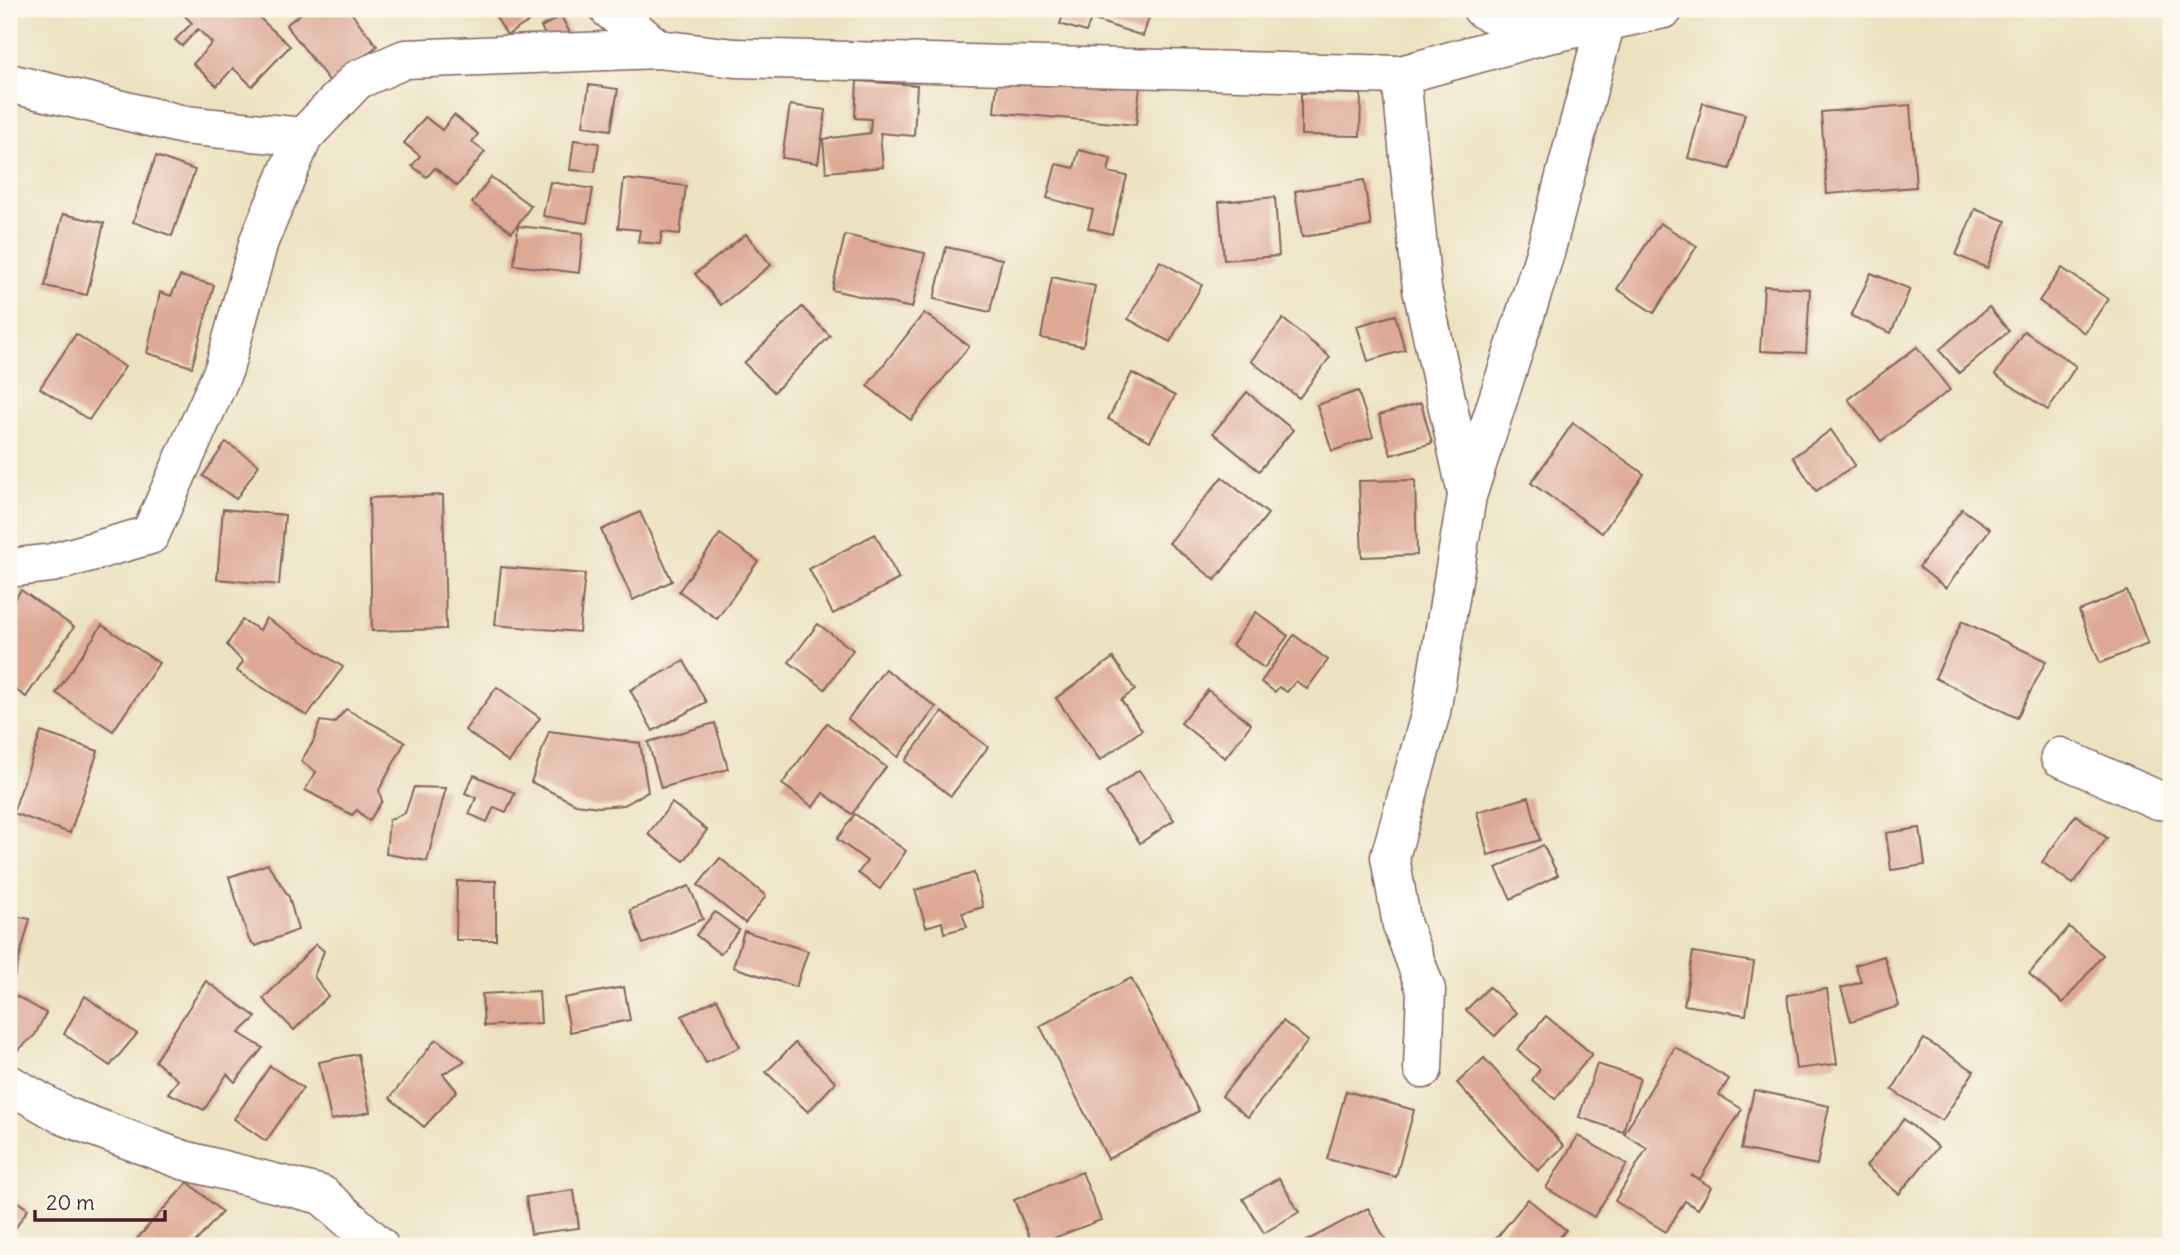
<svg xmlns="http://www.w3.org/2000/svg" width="2180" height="1255" viewBox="0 0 2180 1255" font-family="Delius,sans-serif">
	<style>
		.building { fill: #dda995 }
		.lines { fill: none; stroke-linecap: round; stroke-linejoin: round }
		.street-casing { stroke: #83635f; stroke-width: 41 }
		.street { stroke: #fff; stroke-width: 38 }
	</style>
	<rect width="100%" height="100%" fill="#fbf7ec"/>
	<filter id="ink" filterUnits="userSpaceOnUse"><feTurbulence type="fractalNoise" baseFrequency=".0143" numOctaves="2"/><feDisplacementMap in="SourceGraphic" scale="14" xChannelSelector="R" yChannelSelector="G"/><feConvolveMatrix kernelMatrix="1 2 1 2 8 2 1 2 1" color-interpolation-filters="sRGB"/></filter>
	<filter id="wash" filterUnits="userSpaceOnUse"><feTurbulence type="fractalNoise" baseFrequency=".00686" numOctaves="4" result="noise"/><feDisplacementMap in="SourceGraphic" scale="28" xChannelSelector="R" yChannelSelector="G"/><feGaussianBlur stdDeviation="1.57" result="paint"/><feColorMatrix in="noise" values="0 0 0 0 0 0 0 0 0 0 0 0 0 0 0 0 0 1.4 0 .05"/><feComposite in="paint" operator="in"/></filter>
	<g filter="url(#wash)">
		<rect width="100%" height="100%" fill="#ece2c0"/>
		<g id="blocks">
			<!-- building -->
			<g class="building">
				<polygon points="186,9 250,9 290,46 252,86 233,68 217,86 193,64 212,43 198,29 182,46 175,40 192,23 182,13"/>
				<polygon points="307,9 348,9 377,46 331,83 286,25"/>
				<polygon points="491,9 542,9 544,12 507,35"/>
				<polygon points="1065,9 1152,9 1143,36 1091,19 1086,32 1060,24"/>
				<polygon points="561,16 571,35 551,46 541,27"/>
				<polygon points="998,74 1140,86 1136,125 994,112"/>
				<polygon points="857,81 917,85 914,136 880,133 883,167 826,172 823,139 870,133 871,119 855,118"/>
				<polygon points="589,85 618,89 611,130 583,126"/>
				<polygon points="1301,93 1361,94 1360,136 1301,135"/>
				<polygon points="1703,103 1745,114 1730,169 1688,158"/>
				<polygon points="790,105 826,110 818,163 782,158"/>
				<polygon points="1910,105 1916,187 1827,194 1821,112"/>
				<polygon points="454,115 478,134 472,142 485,152 457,186 435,168 427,177 412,166 420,156 404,143 425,117 442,130"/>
				<polygon points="574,140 599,143 595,172 570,170"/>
				<polygon points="1079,150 1111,158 1108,172 1127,176 1112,234 1088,228 1093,210 1047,198 1056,164 1074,168"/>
				<polygon points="156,156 195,170 172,236 133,222"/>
				<polygon points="491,177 531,206 512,232 472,203"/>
				<polygon points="624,179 686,186 680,234 662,232 660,244 638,242 640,230 618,228"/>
				<polygon points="1364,180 1371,226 1302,237 1295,191"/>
				<polygon points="550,182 593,189 587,223 543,216"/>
				<polygon points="1275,197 1279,256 1224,260 1219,202"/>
				<polygon points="1975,209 2006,221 1987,268 1956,255"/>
				<polygon points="63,214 104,223 87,295 45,286"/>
				<polygon points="1660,223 1697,246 1654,313 1617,289"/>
				<polygon points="518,226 583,233 579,273 514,265"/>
				<polygon points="746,234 771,265 721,305 695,274"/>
				<polygon points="845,235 925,253 912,308 832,290"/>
				<polygon points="946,247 1002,259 990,312 934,299"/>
				<polygon points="1160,261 1202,285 1170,342 1128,319"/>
				<polygon points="2062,268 2108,299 2085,333 2039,301"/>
				<polygon points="1871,273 1910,289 1891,333 1851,316"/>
				<polygon points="180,276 214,285 192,367 147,353 160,292 171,296"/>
				<polygon points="1052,277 1095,286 1083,346 1041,338"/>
				<polygon points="1764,286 1810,289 1806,353 1760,351"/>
				<polygon points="802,307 830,336 774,392 744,363"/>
				<polygon points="1989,307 2009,331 1959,373 1939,350"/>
				<polygon points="924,313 969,346 911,420 867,386"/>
				<polygon points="1395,315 1405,350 1368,361 1357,326"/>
				<polygon points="1283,319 1330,357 1299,398 1251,361"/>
				<polygon points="2024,331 2076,366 2048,410 1995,375"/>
				<polygon points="76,334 125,367 89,420 40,388"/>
				<polygon points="1917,347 1950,390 1881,441 1848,399"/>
				<polygon points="1132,373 1175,396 1150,441 1108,419"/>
				<polygon points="1358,391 1373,437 1332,451 1317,405"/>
				<polygon points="1247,392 1293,430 1259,471 1213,433"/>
				<polygon points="1421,403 1432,443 1391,455 1379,415"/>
				<polygon points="1573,423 1644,474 1602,533 1531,483"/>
				<polygon points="1831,430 1855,465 1816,491 1793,457"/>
				<polygon points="226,442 259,465 236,499 203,476"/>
				<polygon points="1222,477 1268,514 1215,580 1169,543"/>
				<polygon points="1415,480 1417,555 1362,557 1359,481"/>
				<polygon points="443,495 446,629 372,631 369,498"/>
				<polygon points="223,509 285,515 279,585 217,579"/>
				<polygon points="1962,509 1990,529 1946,588 1919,567"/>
				<polygon points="640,512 672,581 633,600 601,530"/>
				<polygon points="720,534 758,561 717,619 679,591"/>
				<polygon points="875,534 899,579 833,614 809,569"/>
				<polygon points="501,567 585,574 579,632 495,625"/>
				<polygon points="21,590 74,627 26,697 9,685 9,608"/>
				<polygon points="2127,591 2148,644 2100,663 2079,611"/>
				<polygon points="1256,612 1288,636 1264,668 1232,645"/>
				<polygon points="266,618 343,667 307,716 237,671 243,662 227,645 242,620 260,630"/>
				<polygon points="1962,621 2046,661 2017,718 1935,678"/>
				<polygon points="818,624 853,650 825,689 789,662"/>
				<polygon points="102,625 159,663 113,731 56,693"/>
				<polygon points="1294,635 1328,660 1307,689 1296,681 1287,692 1279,687 1275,692 1261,682"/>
				<polygon points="1113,658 1135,690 1121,700 1142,730 1100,760 1056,698"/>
				<polygon points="684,661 706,702 653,731 630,690"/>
				<polygon points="885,669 936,707 898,757 848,719"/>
				<polygon points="497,687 540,718 509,762 465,730"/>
				<polygon points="1208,690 1251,724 1225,758 1181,723"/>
				<polygon points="346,709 405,742 379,790 382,801 369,821 357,810 352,815 305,790 316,772 301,761 313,742 320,721 334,723"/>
				<polygon points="942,712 988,747 951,796 905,761"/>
				<polygon points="715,723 728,769 661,788 648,742"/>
				<polygon points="827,723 886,767 852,814 823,793 813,807 782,784"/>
				<polygon points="549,731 640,743 648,792 624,805 599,807 576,804 531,782"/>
				<polygon points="41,732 98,751 70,833 13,813"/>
				<polygon points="1139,770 1174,820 1140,843 1106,793"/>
				<polygon points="474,775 515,793 506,812 494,807 487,822 469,814 476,798 465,793"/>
				<polygon points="414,787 446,788 427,861 386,854 389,820 405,813"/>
				<polygon points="1529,797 1540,840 1488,855 1477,812"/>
				<polygon points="672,803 707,830 684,861 648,834"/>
				<polygon points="855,814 906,851 880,889 858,873 867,861 837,839"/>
				<polygon points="2076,815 2107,838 2073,884 2042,862"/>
				<polygon points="1920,828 1925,865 1891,870 1886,833"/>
				<polygon points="1543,845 1558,875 1511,899 1496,868"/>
				<polygon points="720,858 766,896 745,923 698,885"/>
				<polygon points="268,864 289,897 298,930 256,946 249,940 229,877"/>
				<polygon points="974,873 983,907 962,913 967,927 944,933 942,922 926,927 915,890"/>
				<polygon points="457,881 496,881 496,940 456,940"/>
				<polygon points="689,886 703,919 643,944 630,910"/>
				<polygon points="715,912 739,930 720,954 696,935"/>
				<polygon points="9,915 30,919 12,985 9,984"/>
				<polygon points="2069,927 2103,955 2063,1003 2029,974"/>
				<polygon points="744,931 808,951 796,987 733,967"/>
				<polygon points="316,944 324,951 314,976 328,996 294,1030 263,999"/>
				<polygon points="1693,952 1754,962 1746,1015 1684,1005"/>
				<polygon points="1884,956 1899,1006 1851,1021 1841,988 1861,982 1855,965"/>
				<polygon points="1131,978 1199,1111 1108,1159 1040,1026"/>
				<polygon points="206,981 256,1017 239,1033 263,1048 235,1082 227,1074 204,1110 168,1093 178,1080 155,1061"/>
				<polygon points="624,987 630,1020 570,1032 564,998"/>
				<polygon points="1489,987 1517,1013 1495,1036 1466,1010"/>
				<polygon points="1827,989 1837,1064 1796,1069 1787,995"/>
				<polygon points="539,991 541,1023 484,1026 482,994"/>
				<polygon points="9,992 46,1013 35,1035 9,1058"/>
				<polygon points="85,996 137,1034 110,1066 64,1034"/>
				<polygon points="717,999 740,1047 706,1063 682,1016"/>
				<polygon points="1546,1016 1592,1054 1555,1099 1532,1080 1540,1069 1517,1050"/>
				<polygon points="1283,1021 1308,1041 1248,1117 1222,1096"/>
				<polygon points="436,1039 465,1061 443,1074 457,1091 424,1127 390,1098"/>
				<polygon points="1924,1039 1974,1071 1942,1121 1892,1090"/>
				<polygon points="795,1043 836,1082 808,1112 766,1072"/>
				<polygon points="1675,1047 1729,1079 1719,1095 1742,1109 1700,1179 1691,1175 1711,1187 1698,1209 1685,1201 1666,1232 1615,1201 1647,1148 1624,1134"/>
				<polygon points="358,1054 370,1112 331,1120 319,1062"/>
				<polygon points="1484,1058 1564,1146 1538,1171 1457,1083"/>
				<polygon points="1597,1064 1640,1078 1623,1132 1579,1117"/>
				<polygon points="270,1066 303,1088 266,1141 234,1119"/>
				<polygon points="1754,1090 1829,1106 1817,1165 1741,1149"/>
				<polygon points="1346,1091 1414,1110 1396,1177 1327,1159"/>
				<polygon points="1904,1119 1938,1147 1899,1194 1866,1166"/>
				<polygon points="1578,1136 1627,1164 1594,1217 1546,1188"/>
				<polygon points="1082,1172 1101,1220 1033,1246 1014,1200"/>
				<polygon points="1279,1178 1299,1212 1264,1233 1243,1199"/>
				<polygon points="188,1182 222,1212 192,1246 141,1246 135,1241"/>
				<polygon points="574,1190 579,1228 531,1234 526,1197"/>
				<polygon points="9,1196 28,1209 9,1238"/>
				<polygon points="1528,1199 1566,1230 1553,1246 1490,1246"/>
				<polygon points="1368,1208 1389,1246 1297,1246"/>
			</g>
		</g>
	</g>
	<g filter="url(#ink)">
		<use href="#blocks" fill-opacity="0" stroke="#83635f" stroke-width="2"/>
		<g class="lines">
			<!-- street casing -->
			<g class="street-casing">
				<g id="street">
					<polyline points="609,9 658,49"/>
					<polyline points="1482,9 1540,36"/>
					<polyline points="1401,75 1422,289 1467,494"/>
					<polyline points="9,83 184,125 303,137"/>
					<polyline points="9,568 52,563 150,535 224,369 259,241 303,137 357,80 405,59 658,49 735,58 1401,75 1540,36 1664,9"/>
					<polyline points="2060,757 2158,800 2171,801"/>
					<polyline points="1423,1069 1426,990 1402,925 1390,857 1431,712 1467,496 1545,253 1606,21"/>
					<polyline points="9,1084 65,1116 183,1160 322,1195 379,1246"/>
				</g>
			</g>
			<!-- street -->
			<use href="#street" class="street"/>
		</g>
	</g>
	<!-- margin -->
	<rect width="2180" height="1255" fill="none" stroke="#fbf7ec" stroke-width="35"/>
	<!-- scale -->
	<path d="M35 1210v10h130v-10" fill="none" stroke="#4a1f2b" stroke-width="3.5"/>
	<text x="46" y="1210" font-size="21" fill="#4a1f2b" stroke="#fbf7ec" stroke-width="5" paint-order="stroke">20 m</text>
</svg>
